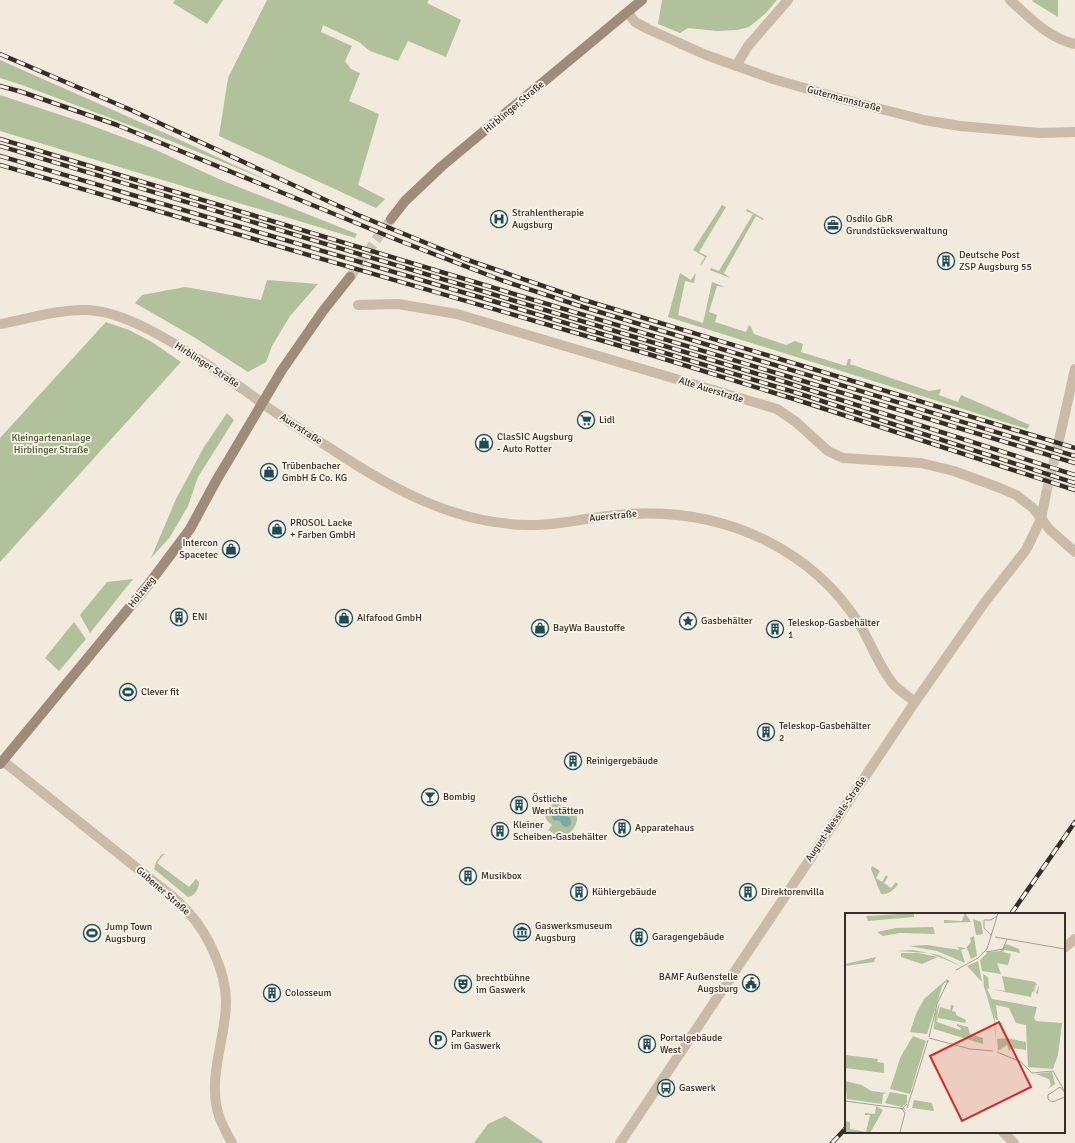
<svg xmlns="http://www.w3.org/2000/svg" width="1075" height="1143" viewBox="0 0 1075 1143" font-family="Signika,sans-serif">
	<style>
		.green { fill: #b0c19c }
		.water { fill: #7ba7af }
		.lines { fill: none; stroke-linecap: round; stroke-linejoin: round }
		.minor-tunnel { stroke: #cdc4b8; stroke-width: 10; stroke-dasharray: 10 5; stroke-linecap: butt }
		.secondary-tunnel { stroke: #cdc4b8; stroke-width: 10; stroke-dasharray: 10 5; stroke-linecap: butt }
		.minor { stroke: #cabba8; stroke-width: 10 }
		.tertiary { stroke: #cabba8; stroke-width: 10 }
		.secondary { stroke: #9e8b79; stroke-width: 10 }
		.rail-casing { stroke: #372e28; stroke-width: 4.5 }
		.rail { stroke: #faf4e8; stroke-width: 3; stroke-dasharray: 9; stroke-linecap: butt }
		.labels { text-anchor: middle; dominant-baseline: central; stroke-width: 3.5; stroke-linejoin: round; paint-order: stroke }
		.street-label { font-size: 10px; fill: #372e28; stroke: #faf4e8 }
		.poi-label { font-size: 10px; fill: #372e28; stroke: #faf4e8; text-anchor: start }
		.park-label { font-size: 10px; fill: #41552c; stroke: #faf4e8 }
		.inset-road { fill: none; stroke: #a79f94; stroke-width: 1 }
		.view { fill: #d62828; fill-opacity: 0.15; stroke: #d62828; stroke-width: 2 }
		.inset-edge { fill: none; stroke: #372e28; stroke-width: 2 }
	</style>
	<rect width="100%" height="100%" fill="#f2eadc"/>
	<!-- green -->
	<g class="green">
		<polygon points="175,0 223,0 207,24 173,3"/>
		<polygon points="267,0 429,0 427,3 461,20 446,57 408,41 398,61 370,51 359,42 323,25 321,32 352,46 345,61 351,69 360,73 349,101 379,114 358,185 385,199 376,208 219,136 228,78"/>
		<polygon points="662,0 777,0 766,13 749,27 737,30 717,31 688,28 680,33 658,24"/>
		<polygon points="1033,0 1058,0 1058,17 1032,1"/>
		<polygon points="0,60 176,138 269,181 161,137 22,85 0,78"/>
		<polygon points="0,95 82,122 154,149 221,180 357,234 355,238 0,131"/>
		<polygon points="722,205 726,207 699,252 707,256 702,264 700,265 705,257 693,250"/>
		<polygon points="747,209 764,219 763,220 756,216 724,273 730,278 710,270 711,268 719,271 753,214 746,211"/>
		<polygon points="680,273 691,280 696,273 694,283 685,281 678,315 703,323 712,282 725,287 717,286 709,312 717,315 715,322 746,332 749,325 751,327 754,334 786,345 795,341 803,344 801,352 846,366 848,359 851,359 850,364 929,391 941,389 939,395 958,402 961,395 1030,425 1027,429 668,317"/>
		<polygon points="267,280 318,284 290,316 272,346 266,362 248,372 192,336 135,303 142,295 185,287 261,300"/>
		<polygon points="106,322 129,330 152,342 181,362 0,562 0,438"/>
		<polygon points="227,413 234,420 198,477 188,506 170,537 151,558 176,499 204,447"/>
		<polygon points="133,579 90,633 80,615 107,582"/>
		<polygon points="74,622 86,639 59,671 45,658"/>
		<path d="M 553,804 C 561,803 573,810 577,817 C 578,827 569,834 562,838 L 548,830 L 552,825 C 543,819 543,810 553,804 Z"/>
		<path d="M 162,854 L 164,854 L 157,863 L 189,887 L 196,879 L 199,882 C 199,889 195,896 188,897 L 154,869 L 156,862 Z"/>
		<path d="M 872,866 L 880,871 L 876,878 L 882,882 L 886,875 L 888,877 L 884,883 L 891,888 L 896,882 L 898,884 C 894,890 889,895 881,894 L 871,869 Z"/>
		<polygon points="505,1116 543,1142 542,1143 474,1143 488,1124"/>
	</g>
	<!-- water -->
	<path class="water" d="M 554,810 L 560,810 L 562,815 L 569,817 L 571,820 C 572,826 567,829 562,825 L 560,821 L 553,820 L 551,814 Z"/>
	<g class="lines">
		<!-- minor-tunnel -->
		<polyline class="minor-tunnel" points="1046,494 1059,440"/>
		<!-- secondary-tunnel -->
		<polyline class="secondary-tunnel" points="350,277 391,219"/>
		<!-- minor -->
		<g class="minor">
			<path d="M 1010,0 C 1030,18 1048,38 1075,44"/>
			<polyline points="628,13 635,22 648,29 706,55 773,79 842,99 924,120 960,126 1040,133 1075,132"/>
			<polyline points="736,66 748,46 788,0"/>
			<polyline points="358,305 398,304 457,314 777,409 796,422 828,451 843,458 921,463 954,471 1000,488 1016,495 1033,508 1050,530 1075,552"/>
			<path d="M 263,404 C 286,420 309,435 333,450 C 392,489 456,524 527,525 C 554,526 580,519 607,516 C 662,509 717,516 767,541 C 805,560 837,589 860,625 C 872,645 879,667 894,685 C 900,691 908,696 915,702"/>
			<polyline points="1059,440 1075,369"/>
			<path d="M 3,761 L 173,897 C 178,902 184,907 188,912 C 208,933 227,974 226,1004 C 225,1041 207,1079 219,1116 C 222,1125 227,1134 232,1143"/>
			<polyline points="1064,948 1075,939"/>
			<polyline points="1003,1132 1014,1143"/>
			<polyline points="620,1143 915,702 985,602 1026,550 1041,519 1046,494"/>
		</g>
		<!-- tertiary -->
		<path class="tertiary" d="M 0,324 C 27,319 60,309 87,310 C 124,311 173,342 203,362 C 223,375 244,389 263,404"/>
		<!-- secondary -->
		<g class="secondary">
			<polyline points="391,219 405,201 442,166 642,0"/>
			<polyline points="0,764 148,585 190,529 216,481 282,370 323,311 350,277"/>
		</g>
		<!-- rail casing -->
		<g class="rail-casing">
			<g id="rail">
				<polyline points="0,54 131,110 358,215 465,259 584,300 1075,448"/>
				<polyline points="0,86 22,92 117,125 400,241 501,280 583,307 1075,456"/>
				<polyline points="0,139 1075,463"/>
				<polyline points="0,146 788,383 1075,475"/>
				<polyline points="0,156 506,305 794,392 1075,483"/>
				<polyline points="0,165 648,354 794,399 1075,490"/>
				<polyline points="1011,914 1075,822"/>
				<polyline points="832,1143 846,1128"/>
			</g>
		</g>
		<!-- rail -->
		<use href="#rail" class="rail"/>
	</g>
	<!-- icons -->
	<defs>
		<g id="hospital-ring" transform="scale(0.9)"><circle r="9.5" fill="#faf4e8" stroke="#1e4d58" stroke-width="1.5"/><path d="M-5-5h3v3.5h4V-5h3V5h-3V1.5h-4V5h-3Z" fill="#1e4d58"/></g>
		<g id="office-ring" transform="scale(0.9)"><circle r="9.5" fill="#faf4e8" stroke="#1e4d58" stroke-width="1.5"/><path d="M-6-3h4V-5.5h4V-3h4V5H-6ZM-1-4.5V-3h2v-1.5ZM-6 0V1H6V0Z" fill="#1e4d58"/></g>
		<g id="building-ring" transform="scale(0.9)"><circle r="9.5" fill="#faf4e8" stroke="#1e4d58" stroke-width="1.5"/><path d="M-4-6H4V6H1V3H-1V6H-4ZM-2.5-4.3h1.7v1.8h-1.7ZM.8-4.3h1.7v1.8H.8ZM-2.5-1h1.7V.8h-1.7ZM.8-1h1.7V.8H.8Z" fill="#1e4d58"/></g>
		<g id="supermarket-ring" transform="scale(0.9)"><circle r="9.5" fill="#faf4e8" stroke="#1e4d58" stroke-width="1.5"/><path d="M-6-5.5h2.5l.6 2H6L4.5 2H-2.5L-4.4-4H-6ZM-1.5 3.2a1.3 1.3 0 1 0 .1 0ZM3 3.2a1.3 1.3 0 1 0 .1 0Z" fill="#1e4d58"/></g>
		<g id="shop-ring" transform="scale(0.9)"><circle r="9.5" fill="#faf4e8" stroke="#1e4d58" stroke-width="1.5"/><path d="M-5-2.5h2.3a2.7 3.5 0 0 1 5.4 0H5L5.5 6h-11ZM-1.5-2.5h3a1.5 2.3 0 0 0-3 0Z" fill="#1e4d58"/></g>
		<g id="sight-ring" transform="scale(0.9)"><circle r="9.5" fill="#faf4e8" stroke="#1e4d58" stroke-width="1.5"/><path d="M0-6L1.8-2.2L6-1.7L2.9 1.2L3.7 5.4L0 3.3L-3.7 5.4L-2.9 1.2L-6-1.7L-1.8-2.2Z" fill="#1e4d58"/></g>
		<g id="stadium-ring" transform="scale(0.9)"><circle r="9.5" fill="#faf4e8" stroke="#1e4d58" stroke-width="1.5"/><path d="M0-5a6.5 5 0 1 0 0 10a6.5 5 0 1 0 0-10ZM-3.5-1.8h7v3.6h-7Z" fill="#1e4d58"/></g>
		<g id="bar-ring" transform="scale(0.9)"><circle r="9.5" fill="#faf4e8" stroke="#1e4d58" stroke-width="1.5"/><path d="M-6-5H6L.8 .8V4.5H3.5V6h-7V4.5H-.8V.8Z" fill="#1e4d58"/></g>
		<g id="museum-ring" transform="scale(0.9)"><circle r="9.5" fill="#faf4e8" stroke="#1e4d58" stroke-width="1.5"/><path d="M0-6L6-3V-2H-6V-3ZM-5-1h2V3h-2ZM-1-1h2V3h-2ZM3-1h2V3H3ZM-6 4H6V6H-6Z" fill="#1e4d58"/></g>
		<g id="civic-ring" transform="scale(0.9)"><circle r="9.5" fill="#faf4e8" stroke="#1e4d58" stroke-width="1.5"/><path d="M-.6-6.5H3V-4.5H.6V-3L4-1V1h2V6H-6V1h2V-1L-.6-3ZM-1.2 2.5V6h2.4V2.5Z" fill="#1e4d58"/></g>
		<g id="theatre-ring" transform="scale(0.9)"><circle r="9.5" fill="#faf4e8" stroke="#1e4d58" stroke-width="1.5"/><path d="M-5-5.5Q0-4 5-5.5V0Q5 5 0 6Q-5 5-5 0ZM-3.3-2.5H-1v1.5H-3.3ZM1-2.5H3.3v1.5H1ZM-2.8 1Q0 5.5 2.8 1Z" fill="#1e4d58"/></g>
		<g id="parking-ring" transform="scale(0.9)"><circle r="9.5" fill="#faf4e8" stroke="#1e4d58" stroke-width="1.5"/><path d="M-3.5-5.5H1a3.5 3.5 0 0 1 0 7H-1V5.5H-3.5ZM-1-3.4V-.6H.8a1.4 1.4 0 0 0 0-2.8Z" fill="#1e4d58"/></g>
		<g id="bus-ring" transform="scale(0.9)"><circle r="9.5" fill="#faf4e8" stroke="#1e4d58" stroke-width="1.5"/><path d="M-5-6H5V4H4V6H2V4H-2V6H-4V4H-5ZM-3.5-4V0h7V-4ZM-3.5 1.2v1.5H-2V1.2ZM2 1.2v1.5H3.5V1.2Z" fill="#1e4d58"/></g>
	</defs>
	<g fill-rule="evenodd">
		<use href="#hospital-ring" x="499" y="219"/>
		<use href="#office-ring" x="833" y="225"/>
		<use href="#building-ring" x="946" y="261"/>
		<use href="#supermarket-ring" x="586" y="420"/>
		<use href="#shop-ring" x="484" y="443"/>
		<use href="#shop-ring" x="269" y="472"/>
		<use href="#shop-ring" x="277" y="529"/>
		<use href="#shop-ring" x="231" y="549"/>
		<use href="#building-ring" x="179" y="617"/>
		<use href="#shop-ring" x="344" y="618"/>
		<use href="#sight-ring" x="688" y="621"/>
		<use href="#shop-ring" x="540" y="628"/>
		<use href="#building-ring" x="775" y="629"/>
		<use href="#stadium-ring" x="128" y="692"/>
		<use href="#building-ring" x="766" y="732"/>
		<use href="#building-ring" x="573" y="761"/>
		<use href="#bar-ring" x="430" y="797"/>
		<use href="#building-ring" x="519" y="805"/>
		<use href="#building-ring" x="622" y="828"/>
		<use href="#building-ring" x="500" y="831"/>
		<use href="#building-ring" x="468" y="876"/>
		<use href="#building-ring" x="579" y="892"/>
		<use href="#building-ring" x="748" y="892"/>
		<use href="#museum-ring" x="522" y="932"/>
		<use href="#stadium-ring" x="92" y="933"/>
		<use href="#building-ring" x="639" y="937"/>
		<use href="#civic-ring" x="751" y="983"/>
		<use href="#theatre-ring" x="463" y="984"/>
		<use href="#building-ring" x="272" y="993"/>
		<use href="#parking-ring" x="438" y="1040"/>
		<use href="#building-ring" x="647" y="1044"/>
		<use href="#bus-ring" x="666" y="1088"/>
	</g>
	<g class="labels">
		<!-- street labels -->
		<g class="street-label">
			<text transform="translate(844 99) rotate(15)">Gutermannstraße</text>
			<text transform="translate(514 107) rotate(-40)">Hirblinger Straße</text>
			<text transform="translate(207 365) rotate(33)">Hirblinger Straße</text>
			<text transform="translate(711 390) rotate(17)">Alte Auerstraße</text>
			<text transform="translate(301 429) rotate(33)">Auerstraße</text>
			<text transform="translate(613 516) rotate(-6)">Auerstraße</text>
			<text transform="translate(142 592) rotate(-51)">Holzweg</text>
			<text transform="translate(836 819) rotate(-56)">August-Wessels-Straße</text>
			<text transform="translate(163 891) rotate(41)">Gubener Straße</text>
		</g>
		<!-- poi labels -->
		<g class="poi-label">
			<text x="512" y="213">Strahlentherapie<tspan x="512" dy="12">Augsburg</tspan></text>
			<text x="846" y="219">Osdilo GbR<tspan x="846" dy="12">Grundstücksverwaltung</tspan></text>
			<text x="959" y="255">Deutsche Post<tspan x="959" dy="12">ZSP Augsburg 55</tspan></text>
			<text x="599" y="420">Lidl</text>
			<text x="497" y="437">ClasSIC Augsburg<tspan x="497" dy="12">- Auto Rotter</tspan></text>
			<text x="282" y="466">Trübenbacher<tspan x="282" dy="12">GmbH &amp; Co. KG</tspan></text>
			<text x="290" y="523">PROSOL Lacke<tspan x="290" dy="12">+ Farben GmbH</tspan></text>
			<text x="218" y="543" text-anchor="end">Intercon<tspan x="218" dy="12">Spacetec</tspan></text>
			<text x="192" y="617">ENI</text>
			<text x="357" y="618">Alfafood GmbH</text>
			<text x="701" y="621">Gasbehälter</text>
			<text x="788" y="623">Teleskop-Gasbehälter<tspan x="788" dy="12">1</tspan></text>
			<text x="553" y="628">BayWa Baustoffe</text>
			<text x="141" y="692">Clever fit</text>
			<text x="779" y="726">Teleskop-Gasbehälter<tspan x="779" dy="12">2</tspan></text>
			<text x="586" y="761">Reinigergebäude</text>
			<text x="443" y="797">Bombig</text>
			<text x="532" y="799">Östliche<tspan x="532" dy="12">Werkstätten</tspan></text>
			<text x="513" y="825">Kleiner<tspan x="513" dy="12">Scheiben-Gasbehälter</tspan></text>
			<text x="635" y="828">Apparatehaus</text>
			<text x="481" y="876">Musikbox</text>
			<text x="592" y="892">Kühlergebäude</text>
			<text x="761" y="892">Direktorenvilla</text>
			<text x="535" y="926">Gaswerksmuseum<tspan x="535" dy="12">Augsburg</tspan></text>
			<text x="105" y="927">Jump Town<tspan x="105" dy="12">Augsburg</tspan></text>
			<text x="652" y="937">Garagengebäude</text>
			<text x="738" y="977" text-anchor="end">BAMF Außenstelle<tspan x="738" dy="12">Augsburg</tspan></text>
			<text x="476" y="978">brechtbühne<tspan x="476" dy="12">im Gaswerk</tspan></text>
			<text x="285" y="993">Colosseum</text>
			<text x="451" y="1034">Parkwerk<tspan x="451" dy="12">im Gaswerk</tspan></text>
			<text x="660" y="1038">Portalgebäude<tspan x="660" dy="12">West</tspan></text>
			<text x="679" y="1088">Gaswerk</text>
		</g>
		<!-- park labels -->
		<g class="park-label">
			<text x="51" y="438">Kleingartenanlage<tspan x="51" dy="12">Hirblinger Straße</tspan></text>
		</g>
	</g>
	<!-- overview -->
	<g transform="translate(845 913)">
		<rect width="220" height="220" fill="#f2eadc"/>
		<path d="M 69,0 L 69,4 L 23,8 L 21,3 ZM 120,0 L 126,9 L 99,10 L 99,7 L 117,8 ZM 128,6 L 136,9 L 138,21 L 131,22 ZM 88,14 L 90,21 L 55,20 L 38,23 L 32,19 L 51,15 ZM 129,23 L 132,43 L 126,46 L 122,35 L 116,37 L 120,50 L 92,38 L 63,33 L 82,32 L 115,37 L 112,34 L 121,35 L 126,29 L 125,25 ZM 161,31 L 174,36 L 175,40 L 160,37 L 157,39 L 166,41 L 163,52 L 152,50 L 156,61 L 137,58 L 135,47 L 143,39 L 155,38 ZM 68,37 L 94,42 L 116,53 L 84,40 L 52,38 ZM 56,40 L 73,40 L 93,44 L 77,51 L 56,44 ZM 31,44 L 29,49 L 0,53 L 0,51 ZM 133,48 L 137,69 L 122,53 ZM 138,61 L 143,64 L 144,75 L 142,76 L 147,86 L 192,94 L 189,105 L 191,108 L 217,110 L 213,142 L 208,156 L 183,154 L 181,112 L 171,110 L 164,95 L 151,92 L 153,107 L 151,107 L 139,74 ZM 157,63 L 190,69 L 192,72 L 189,73 L 192,74 L 188,75 L 191,76 L 188,77 L 191,78 L 187,79 L 191,80 L 194,72 L 193,81 L 187,79 L 186,84 L 146,76 L 160,78 ZM 102,66 L 105,69 L 99,70 L 97,74 L 82,121 L 65,119 L 71,101 L 79,86 ZM 140,77 L 150,105 L 151,131 L 149,107 ZM 95,89 L 90,114 L 95,94 L 105,97 L 106,92 L 109,93 L 107,98 L 111,99 L 111,102 L 121,107 L 120,110 L 93,105 L 92,109 L 115,117 L 116,115 L 112,113 L 112,111 L 123,114 L 125,121 L 138,125 L 138,131 L 89,116 L 88,124 L 90,100 ZM 68,123 L 81,128 L 65,181 L 45,176 L 56,143 ZM 162,125 L 181,129 L 181,137 L 167,135 L 164,138 L 162,132 L 153,138 L 152,126 ZM 0,142 L 33,146 L 32,149 L 39,150 L 39,160 L 0,155 ZM 207,159 L 210,171 L 203,176 L 206,172 L 204,166 L 190,161 ZM 0,168 L 17,172 L 26,178 L 42,180 L 38,181 L 37,191 L 2,186 ZM 45,179 L 62,182 L 62,190 L 57,194 L 40,190 ZM 69,187 L 87,190 L 89,198 L 67,195 ZM 31,193 L 38,197 L 25,220 L 0,219 L 0,208 L 5,209 L 5,216 L 21,219 L 25,202 L 20,202 L 20,200 L 30,201 Z" fill="#b0c19c"/>
		<path class="inset-road" d="M 139,7 L 139,15 L 147,23M 139,7 L 146,7 L 152,3M 150,24 L 220,36M 141,39 L 158,36 L 162,26M 111,57 L 133,45 L 142,36 L 153,0M 84,124 L 92,91 L 103,68M 84,125 L 125,136 L 148,138M 152,139 L 176,149 L 187,160 L 208,158 L 220,179M 220,180 L 215,174 L 203,182 L 203,186 L 207,189 L 220,184M 0,188 L 60,196M 62,195 L 83,127M 55,219 L 60,200 L 57,196 L 62,191"/>
		<path class="view" d="M 154,109 L 186,174 L 117,208 L 85,143 Z"/>
		<rect width="220" height="220" class="inset-edge"/>
	</g>
</svg>
